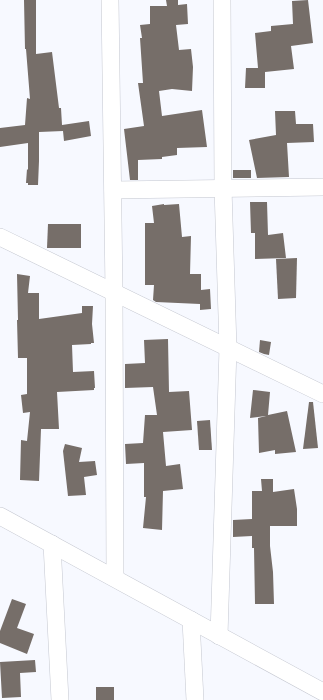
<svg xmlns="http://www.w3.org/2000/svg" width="323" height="700" viewBox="0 0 323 700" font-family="Raleway,sans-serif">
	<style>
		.building { fill: #766e69 }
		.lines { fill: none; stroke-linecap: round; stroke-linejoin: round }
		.minor-casing { stroke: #c4c7d0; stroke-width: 18 }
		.minor { stroke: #fff; stroke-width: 17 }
	</style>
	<rect width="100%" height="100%" fill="#f7f9ff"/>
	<!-- building -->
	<g class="building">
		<polygon points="24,0 36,0 36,54 52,52 59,108 61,108 62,125 89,121 91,136 64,141 63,131 39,132 39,161 38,185 28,185 28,183 26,183 27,169 28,170 28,143 0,147 0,128 25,125 27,98 30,99 26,49 25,49"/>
		<polygon points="166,0 178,0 178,5 187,4 188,24 176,25 179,50 191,49 193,67 192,91 172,89 159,91 162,116 202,110 207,147 177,148 177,155 162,157 162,159 138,160 138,180 130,180 124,129 144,126 138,83 143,83 140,38 142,38 140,25 150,24 150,6 167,6"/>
		<polygon points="308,0 313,43 291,46 294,69 265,72 265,88 245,88 246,68 258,68 255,33 271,31 271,26 293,24 292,1"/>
		<polygon points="275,111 295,111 296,124 313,124 314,142 287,143 289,177 257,178 249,140 276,135"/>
		<rect x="233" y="170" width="18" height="8"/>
		<polygon points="250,202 267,202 268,235 283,233 286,258 255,259 255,233 251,233"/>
		<polygon points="164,204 164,205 179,204 182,237 191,236 190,274 201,274 201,290 210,289 211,309 200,310 200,304 156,302 153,300 154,285 145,285 145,223 154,223 152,206"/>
		<polygon points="48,224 81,224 81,248 47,248"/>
		<polygon points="297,258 296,298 278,299 276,259"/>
		<polygon points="17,274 30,276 28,293 39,293 39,319 82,313 82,306 93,306 92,324 94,343 91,343 91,344 72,345 73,372 94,371 95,388 94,388 94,390 57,392 59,429 41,429 39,481 20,480 21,440 27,441 30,412 23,413 21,395 27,394 27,358 18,358 17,320 18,320"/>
		<polygon points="168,339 169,392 189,391 192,430 163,432 166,466 180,464 183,489 163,491 162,530 143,528 146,497 144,497 144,463 126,464 125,444 143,443 145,415 157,415 153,387 125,388 125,364 145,363 144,340"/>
		<polygon points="260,340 271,342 269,355 264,354 259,352"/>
		<polygon points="253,390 270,392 268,415 287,411 296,452 275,454 275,450 259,453 258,418 266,416 250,418"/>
		<polygon points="309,402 313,402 318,448 303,449"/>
		<polygon points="210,420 212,450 199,450 197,421"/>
		<polygon points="65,444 82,448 79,462 95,461 97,475 84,477 86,495 68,496 63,451"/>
		<polygon points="261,479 273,479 273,492 294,489 297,509 297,526 270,526 270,546 273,572 274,604 255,604 254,548 252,548 252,536 233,537 233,520 252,519 252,491 262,491"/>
		<polygon points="12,599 26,604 17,628 34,634 27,654 0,643 0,631"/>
		<polygon points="35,660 36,672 20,673 21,697 2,698 0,662"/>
		<rect x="96" y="687" width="18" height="13"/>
	</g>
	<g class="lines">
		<!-- minor casing -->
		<g class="minor-casing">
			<g id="minor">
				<polyline points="110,0 114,292 115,578"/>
				<polyline points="113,190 323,187"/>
				<polyline points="0,237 323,394"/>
				<polyline points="0,516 323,692"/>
				<polyline points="52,544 60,700"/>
				<polyline points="191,620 195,700"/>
				<polyline points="219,636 228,348 223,188 222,0"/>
			</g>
		</g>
		<!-- minor -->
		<use href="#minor" class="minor"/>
	</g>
</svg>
